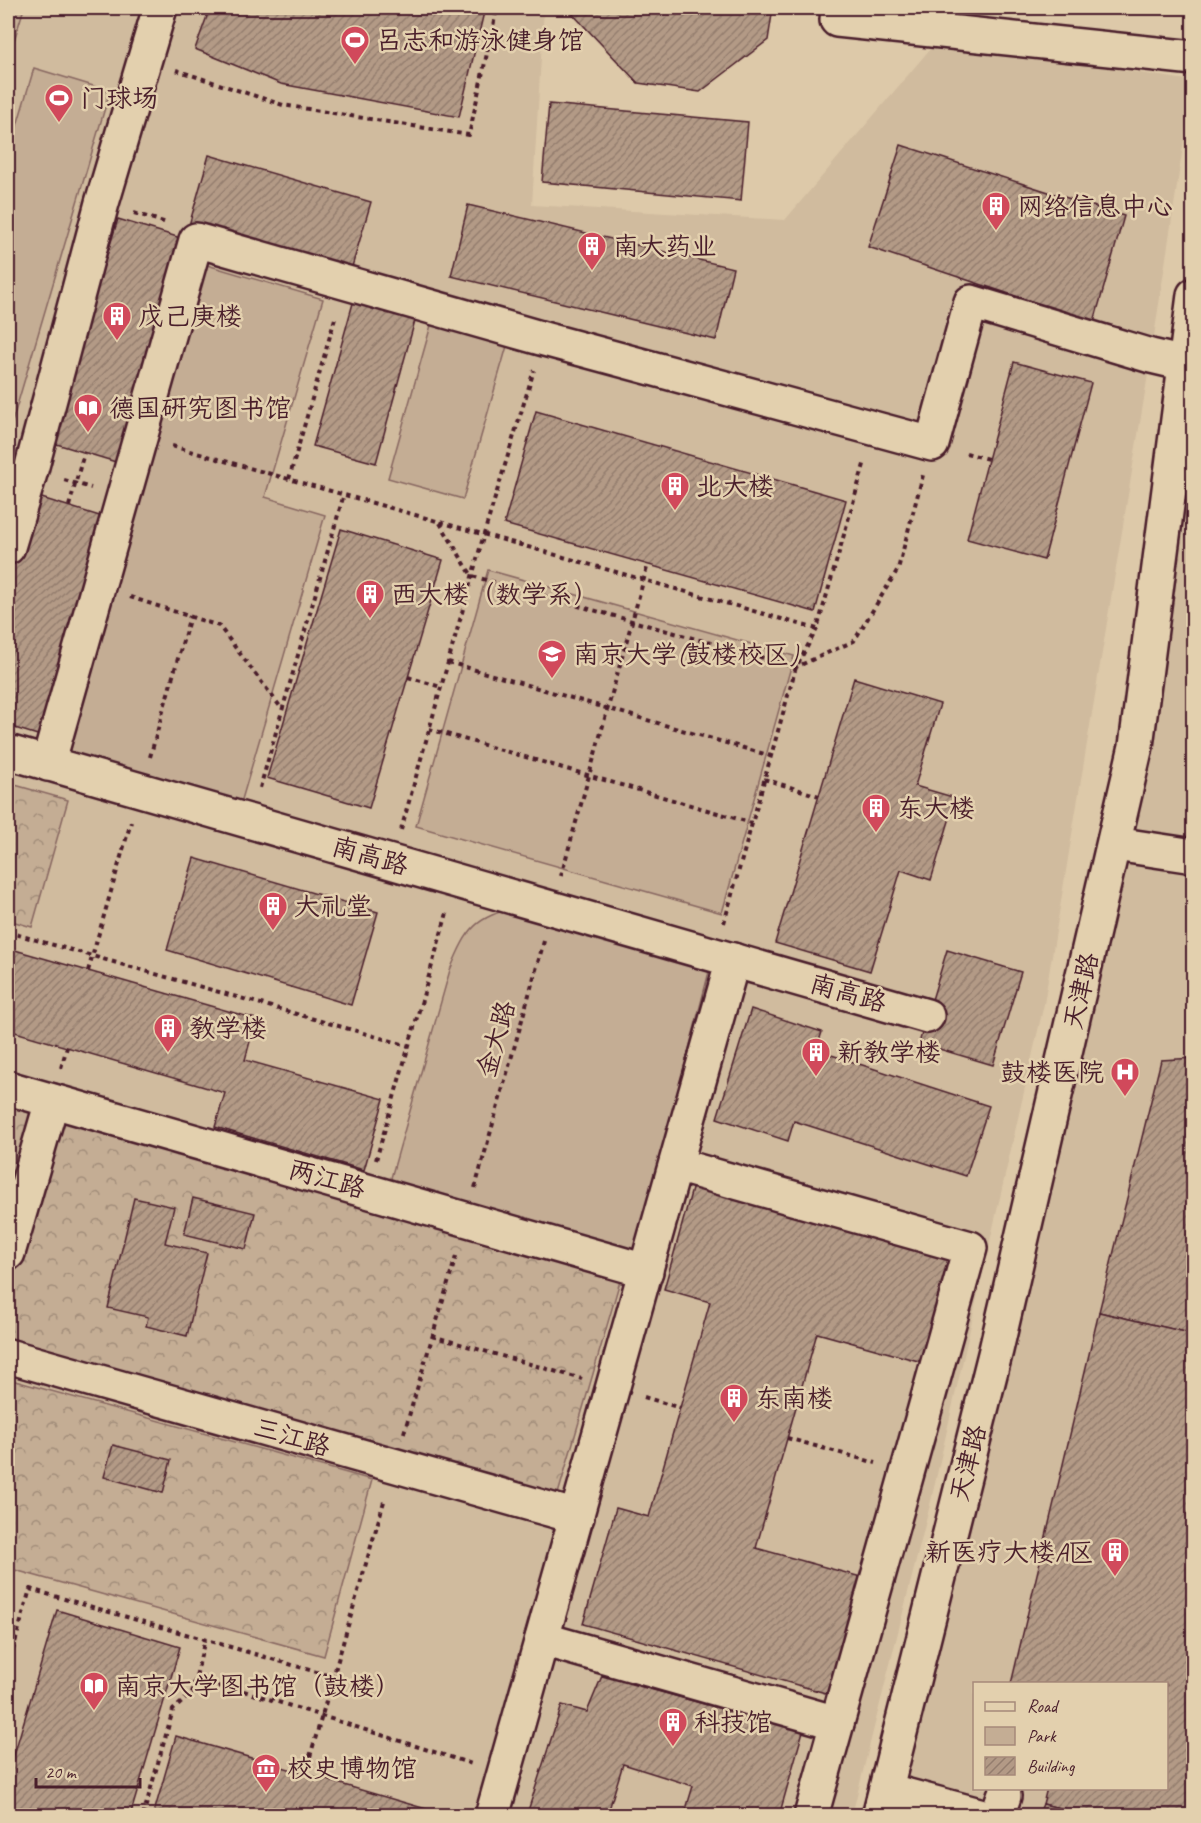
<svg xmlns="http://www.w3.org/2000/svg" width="1201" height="1823" viewBox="0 0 1201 1823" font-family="Caveat,'LXGW WenKai TC',sans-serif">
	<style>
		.built { fill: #d0bb9e; fill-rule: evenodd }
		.green { fill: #c4ad94; stroke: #876660; stroke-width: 1.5 }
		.forest { fill: url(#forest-crowns); stroke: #876660; stroke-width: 1.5 }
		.building { fill: url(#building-hatch); stroke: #4a1f2b; stroke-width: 1.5 }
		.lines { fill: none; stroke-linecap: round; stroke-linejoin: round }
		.minor-casing { stroke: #4a1f2b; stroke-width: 38 }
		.path { stroke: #4a1f2b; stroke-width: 4; stroke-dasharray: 4.5 4.5; stroke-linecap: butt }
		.minor { stroke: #e3d0ae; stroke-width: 33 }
		.labels { text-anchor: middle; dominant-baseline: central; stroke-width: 5; stroke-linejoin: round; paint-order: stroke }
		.poi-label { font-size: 26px; fill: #4a1f2b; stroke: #e3d0ae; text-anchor: start }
		.street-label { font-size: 26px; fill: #4a1f2b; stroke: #e3d0ae }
	</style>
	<defs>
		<pattern id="forest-crowns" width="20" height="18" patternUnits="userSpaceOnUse" patternTransform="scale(1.5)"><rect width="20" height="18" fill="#c4ad94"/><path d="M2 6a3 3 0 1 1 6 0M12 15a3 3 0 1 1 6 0" fill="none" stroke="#a18c79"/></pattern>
		<pattern id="building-hatch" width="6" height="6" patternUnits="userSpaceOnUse" patternTransform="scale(1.5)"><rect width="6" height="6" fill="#b39a86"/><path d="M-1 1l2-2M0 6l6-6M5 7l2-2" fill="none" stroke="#947d6e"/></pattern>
	</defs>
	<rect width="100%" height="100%" fill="#ddc9a9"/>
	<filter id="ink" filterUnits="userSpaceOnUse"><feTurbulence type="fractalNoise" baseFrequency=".0167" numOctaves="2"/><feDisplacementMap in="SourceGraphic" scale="12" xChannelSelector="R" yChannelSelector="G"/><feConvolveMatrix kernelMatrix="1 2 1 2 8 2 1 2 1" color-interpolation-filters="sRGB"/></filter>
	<g filter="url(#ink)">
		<!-- built -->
		<g class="built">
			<polygon points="8,8 544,8 532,205 785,220 936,42 1193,81 1151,356 1044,1004 930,1505 852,1815 8,1816"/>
			<path d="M 1193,295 L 1193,1815 L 880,1816 L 1115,844 ZM 974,1684 L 1166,1684 L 1166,1788 L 974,1788 Z"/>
		</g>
		<!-- green -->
		<g class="green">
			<polygon points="8,8 24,8 8,60"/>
			<polygon points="34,68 110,91 8,436 8,156"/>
			<polygon points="207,265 323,299 265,497 325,515 234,827 57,776"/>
			<polygon points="433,318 509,339 463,499 388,478"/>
			<polygon points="488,570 794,656 722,913 416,826"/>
			<path d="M 520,906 L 711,964 L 636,1253 L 389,1185 L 450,970 C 468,927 474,918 520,906 Z"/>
		</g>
		<!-- forest -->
		<g class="forest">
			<polygon points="8,783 68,800 32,927 8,920"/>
			<polygon points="8,1103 620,1281 558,1494 8,1339"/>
			<polygon points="8,1379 372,1480 324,1656 11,1569 8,1578"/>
		</g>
		<!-- building -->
		<g class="building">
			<polygon points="210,8 485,8 459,117 281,84 195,49"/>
			<polygon points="567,8 773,8 768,40 700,92 638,83"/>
			<polygon points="549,104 748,122 741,201 542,182"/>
			<polygon points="901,145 1124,216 1094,322 868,247"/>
			<polygon points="209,155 371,202 349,277 188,229"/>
			<polygon points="468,205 733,268 716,340 451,276"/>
			<polygon points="118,219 184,239 116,462 50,442"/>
			<polygon points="355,296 417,313 376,463 313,446"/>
			<polygon points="1014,362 1091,383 1044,560 967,539"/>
			<polygon points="536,411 846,500 815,612 504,524"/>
			<polygon points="32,495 106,518 41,736 8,726 8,578"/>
			<polygon points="341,529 443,560 369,808 267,778"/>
			<polygon points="854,678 940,704 915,786 956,798 931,880 901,870 870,971 775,943"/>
			<polygon points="194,858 378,912 351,1005 167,950"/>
			<polygon points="8,948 256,1019 245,1060 384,1099 364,1170 215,1127 225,1093 8,1030"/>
			<polygon points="947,950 1021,972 993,1065 919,1043"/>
			<polygon points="751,1009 822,1032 816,1050 989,1106 966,1176 794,1121 788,1141 717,1118"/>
			<polygon points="1194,1058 1194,1334 1099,1312 1161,1060"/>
			<polygon points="694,1182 952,1256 922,1362 817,1333 756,1548 861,1577 829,1694 583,1624 616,1508 649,1517 710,1302 664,1289"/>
			<polygon points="134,1198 174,1207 165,1243 207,1253 187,1336 146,1326 148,1317 108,1308"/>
			<polygon points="193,1198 255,1213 246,1249 184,1234"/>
			<polygon points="1099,1312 1194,1334 1194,1816 1092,1816 1043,1804 1047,1788 1166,1788 1166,1684 1011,1684"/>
			<polygon points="113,1445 171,1460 163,1493 104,1477"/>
			<polygon points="57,1610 180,1647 130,1816 8,1816 8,1775"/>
			<polygon points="602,1676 803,1731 779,1816 684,1816 693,1786 623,1764 607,1816 527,1814 562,1705 587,1712"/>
			<polygon points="176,1736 440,1813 439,1816 153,1816"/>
			<polygon points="1043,1804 1092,1816 1038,1816"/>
		</g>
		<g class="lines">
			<!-- minor casing -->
			<g class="minor-casing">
				<g id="minor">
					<polyline points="838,8 837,20 1194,58"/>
					<polyline points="8,547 31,470 102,203 160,8"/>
					<polyline points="8,752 927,1016"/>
					<polyline points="48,764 196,240 544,339 932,444 971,302 1151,356 1185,364"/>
					<polyline points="1115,844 1194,856"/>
					<polyline points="8,1088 646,1271"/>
					<polyline points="676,1165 970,1248 811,1816"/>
					<polyline points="8,1253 52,1101"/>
					<polyline points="8,1356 577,1517"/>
					<polyline points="542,1639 837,1723"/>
					<polyline points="886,1790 983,1816"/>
					<polyline points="492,1816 733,960"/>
					<polyline points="879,1816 996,1350 1136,746 1194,295"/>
					<polyline points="997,1816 1004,1796"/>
				</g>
			</g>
			<!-- path -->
			<g class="path">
				<polyline points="176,70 283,105 469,135 497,8"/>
				<polyline points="134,213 167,223"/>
				<polyline points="172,446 817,629 865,461"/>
				<polyline points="966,453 988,459"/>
				<polyline points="289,479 336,315"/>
				<polyline points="64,480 91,488"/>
				<polyline points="69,506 84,453"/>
				<polyline points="440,523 472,576 796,667 854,641 898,569 923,475"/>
				<polyline points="130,597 219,626 282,709"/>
				<polyline points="448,662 771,756"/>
				<polyline points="408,677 441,687"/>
				<polyline points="429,729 752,823"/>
				<polyline points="150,757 190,616"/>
				<polyline points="764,779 819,796"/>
				<polyline points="260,788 344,494"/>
				<polyline points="401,830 484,534 534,370"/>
				<polyline points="561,876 648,564"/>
				<polyline points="724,923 796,667 817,629"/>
				<polyline points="8,932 409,1046"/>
				<polyline points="88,971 131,822"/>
				<polyline points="61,1068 67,1047"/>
				<polyline points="376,1160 447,913"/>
				<polyline points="475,1188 544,941"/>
				<polyline points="432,1336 582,1379"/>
				<polyline points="644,1397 680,1408"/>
				<polyline points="404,1433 457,1253"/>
				<polyline points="787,1438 876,1463"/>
				<polyline points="8,1668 30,1589 334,1677"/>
				<polyline points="192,1693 205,1639"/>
				<polyline points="305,1774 385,1498"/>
				<polyline points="143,1816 173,1710 192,1693 225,1685 472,1764"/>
			</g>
			<!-- minor -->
			<use href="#minor" class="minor"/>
		</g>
	</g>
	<!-- icons -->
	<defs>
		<g id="stadium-pin" transform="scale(1.5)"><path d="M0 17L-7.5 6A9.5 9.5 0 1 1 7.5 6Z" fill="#d1495b" stroke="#e3d0ae"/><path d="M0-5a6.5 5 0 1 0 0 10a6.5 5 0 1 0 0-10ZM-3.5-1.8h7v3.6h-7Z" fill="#fff"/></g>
		<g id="building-pin" transform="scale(1.5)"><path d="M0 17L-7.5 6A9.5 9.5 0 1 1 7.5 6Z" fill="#d1495b" stroke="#e3d0ae"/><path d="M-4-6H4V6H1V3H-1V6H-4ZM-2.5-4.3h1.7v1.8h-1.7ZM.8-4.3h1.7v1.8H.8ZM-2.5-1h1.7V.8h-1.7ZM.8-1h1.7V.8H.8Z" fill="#fff"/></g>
		<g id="library-pin" transform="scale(1.5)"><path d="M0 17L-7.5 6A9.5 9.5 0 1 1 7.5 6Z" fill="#d1495b" stroke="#e3d0ae"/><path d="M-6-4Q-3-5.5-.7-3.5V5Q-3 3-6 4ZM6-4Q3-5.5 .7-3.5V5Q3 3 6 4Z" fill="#fff"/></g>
		<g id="university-pin" transform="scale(1.5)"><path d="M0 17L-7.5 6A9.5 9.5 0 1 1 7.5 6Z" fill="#d1495b" stroke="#e3d0ae"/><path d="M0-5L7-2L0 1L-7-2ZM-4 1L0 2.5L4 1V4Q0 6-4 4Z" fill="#fff"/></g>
		<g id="hospital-pin" transform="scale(1.5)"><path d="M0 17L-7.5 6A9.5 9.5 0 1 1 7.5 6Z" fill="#d1495b" stroke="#e3d0ae"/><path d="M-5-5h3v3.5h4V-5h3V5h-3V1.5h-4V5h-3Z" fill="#fff"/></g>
		<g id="museum-pin" transform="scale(1.5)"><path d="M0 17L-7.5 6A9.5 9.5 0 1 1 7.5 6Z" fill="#d1495b" stroke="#e3d0ae"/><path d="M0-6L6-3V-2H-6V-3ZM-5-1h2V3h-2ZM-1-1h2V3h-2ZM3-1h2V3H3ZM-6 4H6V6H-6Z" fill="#fff"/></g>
	</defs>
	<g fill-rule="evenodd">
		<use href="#stadium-pin" x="355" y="40"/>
		<use href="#stadium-pin" x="59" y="98"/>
		<use href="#building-pin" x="996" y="206"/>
		<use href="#building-pin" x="592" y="246"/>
		<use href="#building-pin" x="117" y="316"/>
		<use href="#library-pin" x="88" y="408"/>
		<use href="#building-pin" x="675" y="486"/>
		<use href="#building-pin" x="370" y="594"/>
		<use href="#university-pin" x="552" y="654"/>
		<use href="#building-pin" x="876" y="808"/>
		<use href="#building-pin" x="273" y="906"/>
		<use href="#building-pin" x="168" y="1028"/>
		<use href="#building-pin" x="816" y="1052"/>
		<use href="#hospital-pin" x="1125" y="1072"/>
		<use href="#building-pin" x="734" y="1398"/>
		<use href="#building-pin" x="1115" y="1552"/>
		<use href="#library-pin" x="94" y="1686"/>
		<use href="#building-pin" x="673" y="1722"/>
		<use href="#museum-pin" x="266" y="1768"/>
	</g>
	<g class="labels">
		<!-- poi labels -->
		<g class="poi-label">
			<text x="376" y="40">吕志和游泳健身馆</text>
			<text x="80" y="98">门球场</text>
			<text x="1017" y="206">网络信息中心</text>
			<text x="613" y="246">南大药业</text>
			<text x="138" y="316">戊己庚楼</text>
			<text x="109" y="408">德国研究图书馆</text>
			<text x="696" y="486">北大楼</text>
			<text x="391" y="594">西大楼（数学系）</text>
			<text x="573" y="654">南京大学(鼓楼校区)</text>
			<text x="897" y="808">东大楼</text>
			<text x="294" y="906">大礼堂</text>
			<text x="189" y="1028">教学楼</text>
			<text x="837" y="1052">新教学楼</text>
			<text x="1104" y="1072" text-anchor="end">鼓楼医院</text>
			<text x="755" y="1398">东南楼</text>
			<text x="1094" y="1552" text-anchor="end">新医疗大楼A区</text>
			<text x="115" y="1686">南京大学图书馆（鼓楼）</text>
			<text x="694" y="1722">科技馆</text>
			<text x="287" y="1768">校史博物馆</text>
		</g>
		<!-- street labels -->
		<g class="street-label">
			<text transform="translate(370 856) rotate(16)">南高路</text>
			<text transform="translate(1081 991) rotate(-77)">天津路</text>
			<text transform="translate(848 993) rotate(16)">南高路</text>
			<text transform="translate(496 1039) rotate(-74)">金大路</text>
			<text transform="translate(327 1179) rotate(16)">两江路</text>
			<text transform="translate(292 1437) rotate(16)">三江路</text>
			<text transform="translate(968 1463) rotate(-76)">天津路</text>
		</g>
	</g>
	<!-- margin -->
	<rect width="1201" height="1823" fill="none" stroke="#e3d0ae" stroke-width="30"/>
	<rect x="15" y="15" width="1171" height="1793" fill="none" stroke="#4a1f2b" stroke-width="2" filter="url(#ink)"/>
	<!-- legend -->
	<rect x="973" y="1682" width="195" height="108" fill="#e3d0ae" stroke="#a6897a" stroke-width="1.5"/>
	<rect x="985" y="1702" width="30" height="9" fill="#e3d0ae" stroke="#a6897a" stroke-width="1.5"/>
	<text x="1027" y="1712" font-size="18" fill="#4a1f2b">Road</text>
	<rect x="985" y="1727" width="30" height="18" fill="#c4ad94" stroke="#a6897a" stroke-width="1.5"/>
	<text x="1027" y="1742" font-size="18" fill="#4a1f2b">Park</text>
	<rect x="985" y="1757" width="30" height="18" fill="url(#building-hatch)" stroke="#a6897a" stroke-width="1.5"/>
	<text x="1027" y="1772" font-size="18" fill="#4a1f2b">Building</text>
	<!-- scale -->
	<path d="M36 1778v9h104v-9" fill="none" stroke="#4a1f2b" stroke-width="3"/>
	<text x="45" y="1778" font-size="18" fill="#4a1f2b" stroke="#e3d0ae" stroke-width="4.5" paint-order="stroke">20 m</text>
</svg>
